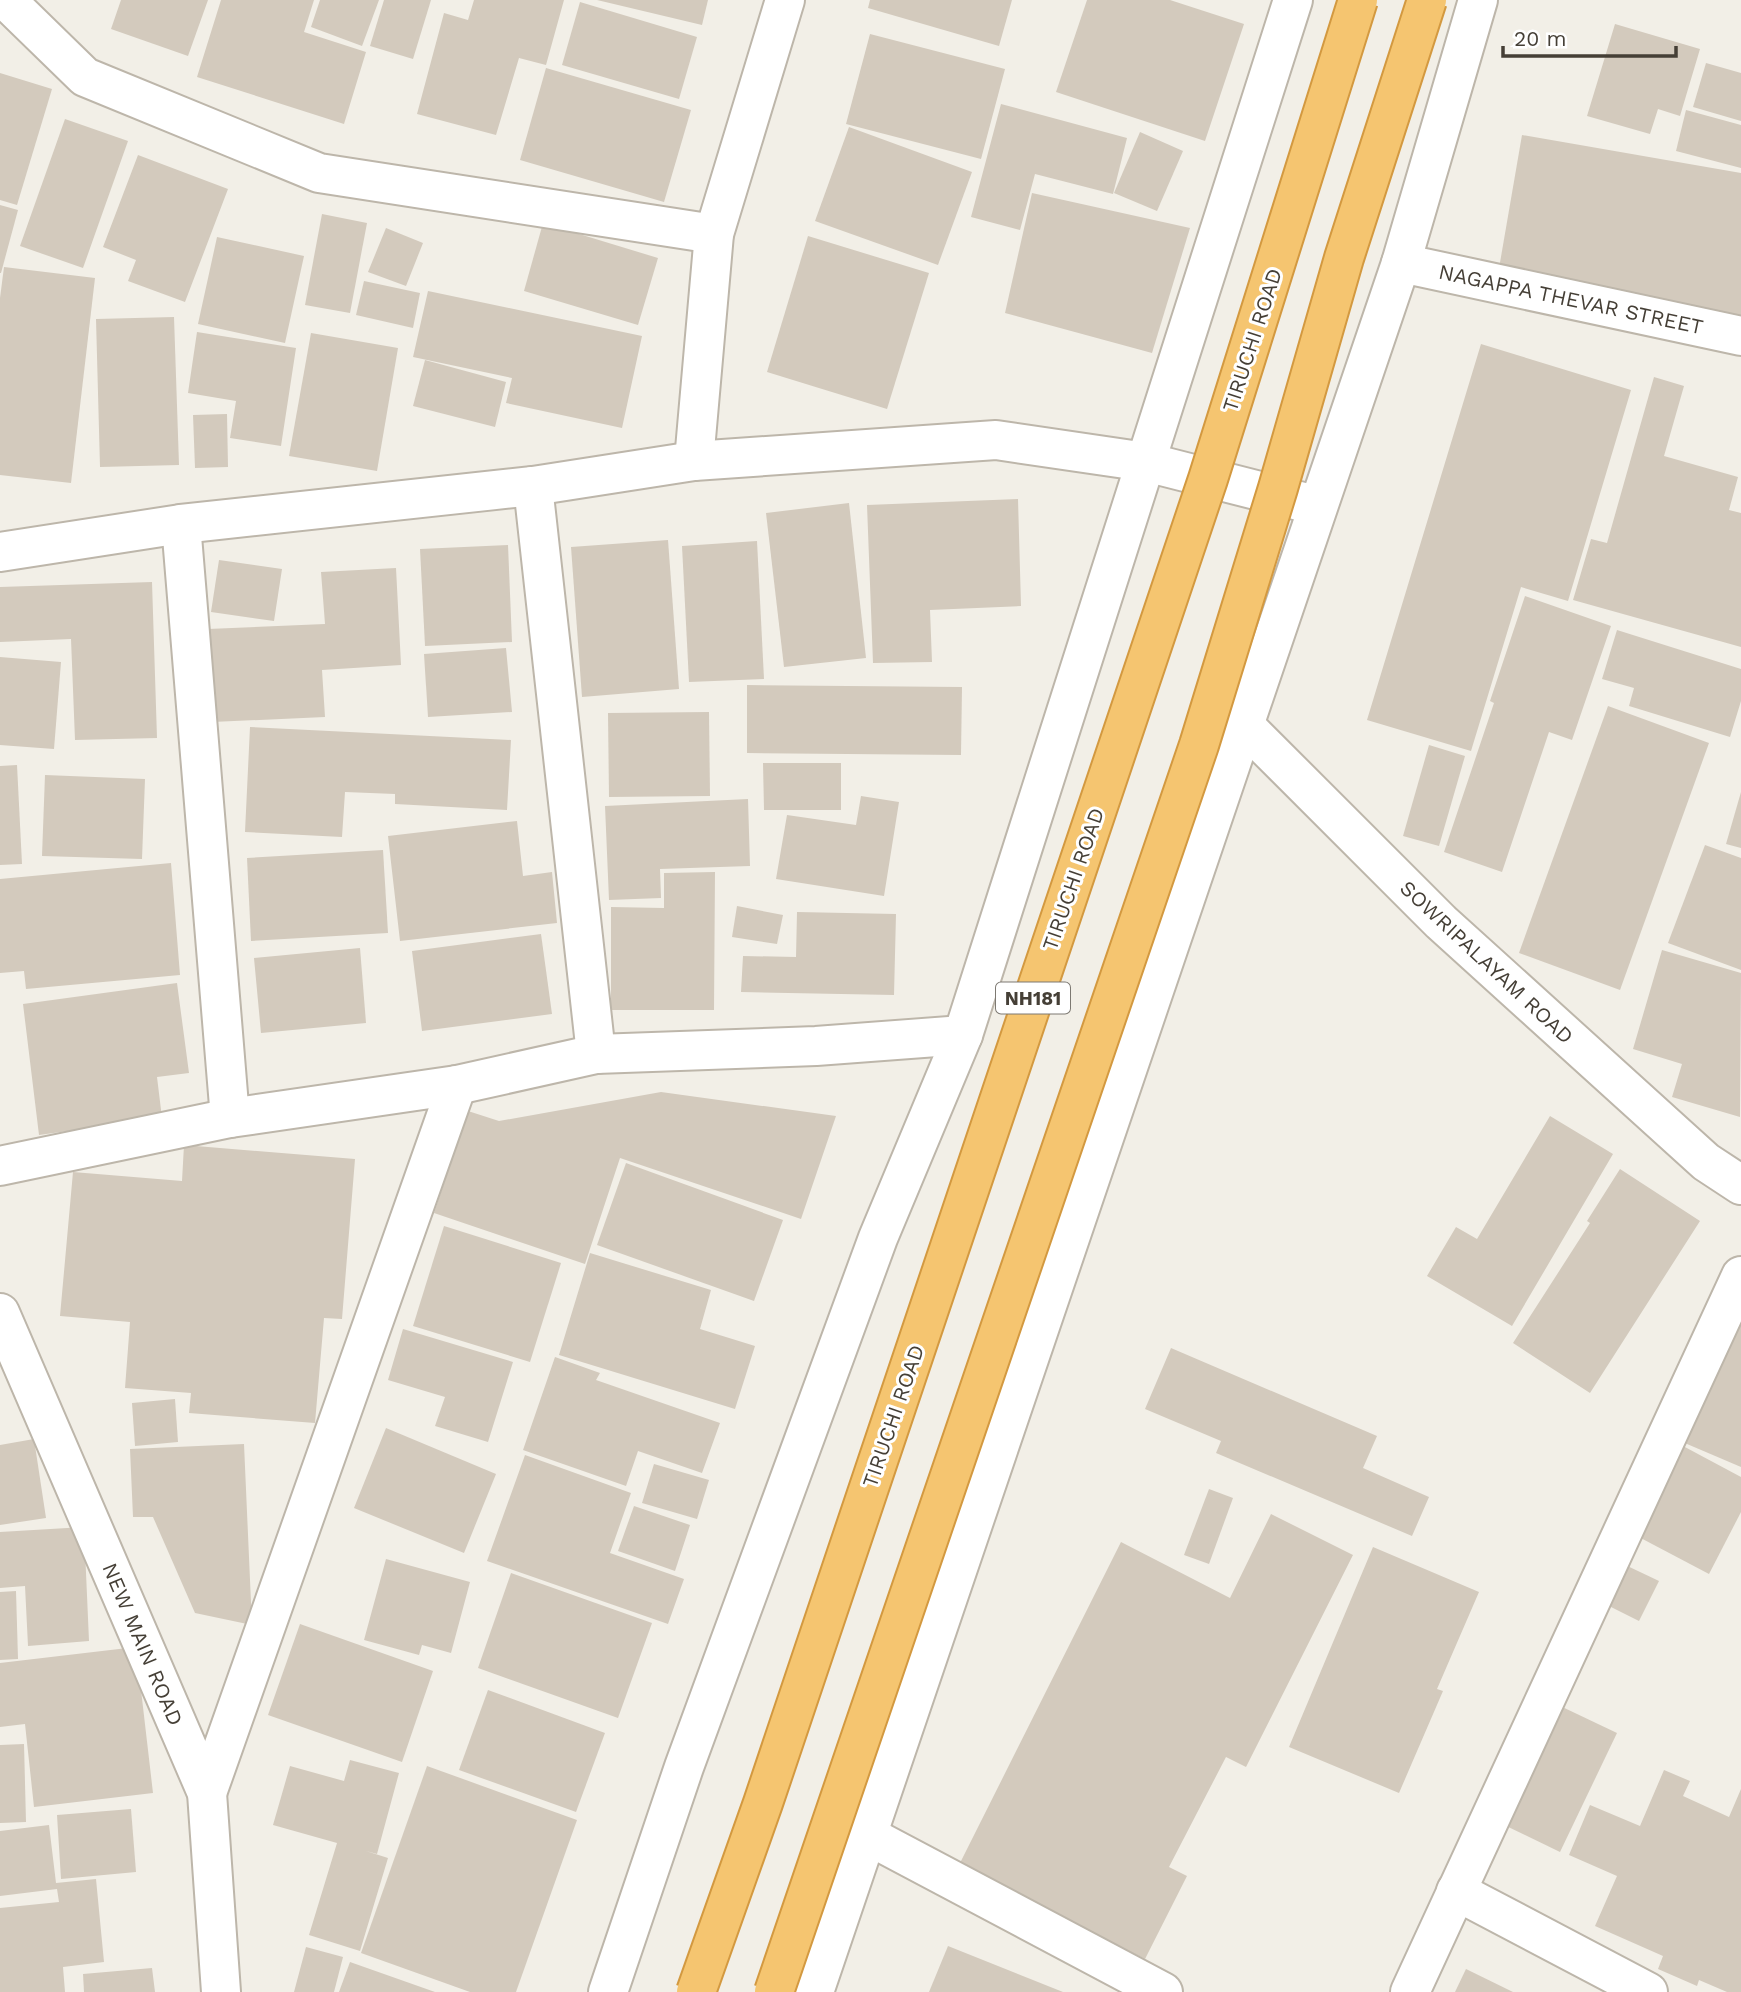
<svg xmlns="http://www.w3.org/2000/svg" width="1741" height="1992" viewBox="0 0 1741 1992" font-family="'Work Sans',sans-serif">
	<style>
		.building { fill: #d3cabd }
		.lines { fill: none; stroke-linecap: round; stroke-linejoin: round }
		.minor-casing { stroke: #bdb6aa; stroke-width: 42 }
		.minor { stroke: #fff; stroke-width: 38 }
		.highway-bridge-casing { stroke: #d39940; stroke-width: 42; stroke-linecap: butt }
		.highway-bridge { stroke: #f5c570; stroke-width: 38 }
		.labels { text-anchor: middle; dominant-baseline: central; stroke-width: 6; stroke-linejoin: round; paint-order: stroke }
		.shield { fill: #fff; stroke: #7d7972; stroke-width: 2 }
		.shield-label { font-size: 19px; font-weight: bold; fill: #453f36 }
		.street-label { font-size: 21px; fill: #453f36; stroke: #fff }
	</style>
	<rect width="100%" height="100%" fill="#f2efe7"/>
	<!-- building -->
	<g class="building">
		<polygon points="121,0 208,0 188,56 111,29"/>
		<polygon points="221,0 314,0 304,32 366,52 344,124 197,77"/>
		<polygon points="320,0 379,0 362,46 311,27"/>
		<polygon points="384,0 431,0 413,59 370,46"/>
		<polygon points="474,0 564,0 546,65 519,58 496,135 417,114 444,13 468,20"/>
		<polygon points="597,0 708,0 702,25"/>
		<polygon points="870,0 1012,0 999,46 868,8"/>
		<polygon points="1087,0 1170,0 1244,24 1205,141 1056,92"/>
		<polygon points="580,2 697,37 679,99 562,65"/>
		<polygon points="1615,24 1700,49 1680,116 1658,109 1650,134 1587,116"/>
		<polygon points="870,34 1005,69 981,159 846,124"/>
		<polygon points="1706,63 1741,73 1741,121 1693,107"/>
		<polygon points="546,68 691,110 664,202 520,160"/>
		<polygon points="0,73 52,89 17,205 0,200"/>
		<polygon points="1001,104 1127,138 1113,194 1035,174 1020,230 971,217"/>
		<polygon points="1686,110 1741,125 1741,168 1676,151"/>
		<polygon points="65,119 128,141 83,268 20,246"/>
		<polygon points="849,127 972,172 938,265 815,221"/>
		<polygon points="1140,132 1183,151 1157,211 1114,193"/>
		<polygon points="1522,135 1741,173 1741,321 1497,280"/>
		<polygon points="138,155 228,189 185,302 128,281 136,260 103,247"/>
		<polygon points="1032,193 1190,228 1152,353 1005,313"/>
		<polygon points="0,205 18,210 1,273 0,273"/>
		<polygon points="322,214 367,223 350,313 305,305"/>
		<polygon points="543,223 658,258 638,325 524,291"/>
		<polygon points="386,228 423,243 406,286 368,272"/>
		<polygon points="808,236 929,273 887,409 767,372"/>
		<polygon points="217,237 304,256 285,343 198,324"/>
		<polygon points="4,267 95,278 71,483 0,475 0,298"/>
		<polygon points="364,281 420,293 413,328 356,315"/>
		<polygon points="428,291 642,336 622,428 506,403 512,378 413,357"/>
		<polygon points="174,317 179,465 100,467 96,319"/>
		<polygon points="197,332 296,348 281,446 230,438 236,401 188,393"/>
		<polygon points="311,333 398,348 377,471 289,456"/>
		<polygon points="1481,344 1631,390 1568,601 1521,587 1471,751 1367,720"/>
		<polygon points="425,360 506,382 495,427 413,406"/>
		<polygon points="1654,377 1684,386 1664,456 1738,477 1729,510 1741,513 1741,647 1573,600 1591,539 1607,543"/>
		<polygon points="227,414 228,467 195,468 193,415"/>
		<polygon points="1018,499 1021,606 930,610 932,662 873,663 867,505"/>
		<polygon points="849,503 866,658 784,667 766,513"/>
		<polygon points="668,540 679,689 582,697 571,547"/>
		<polygon points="757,541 764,679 689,682 682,546"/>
		<polygon points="508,545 512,642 425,646 420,549"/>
		<polygon points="219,560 282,569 274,621 211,612"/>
		<polygon points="396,568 401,665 322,670 325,717 212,722 208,629 325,624 321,572"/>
		<polygon points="152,582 157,738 75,740 71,639 0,642 0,587"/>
		<polygon points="1525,596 1611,626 1572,740 1549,732 1502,872 1444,852 1494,703 1490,701"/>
		<polygon points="1617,630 1741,669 1741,701 1730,737 1629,706 1634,688 1602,679"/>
		<polygon points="506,648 512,712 428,717 424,654"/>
		<polygon points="0,657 61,662 54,749 0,745"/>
		<polygon points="747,685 962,687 961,755 747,753"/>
		<polygon points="1608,706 1709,743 1620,990 1519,953"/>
		<polygon points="709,712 710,796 609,797 608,713"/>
		<polygon points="250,727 511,740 507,810 395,804 395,794 345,792 342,837 245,832"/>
		<polygon points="1429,745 1465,756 1439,846 1403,836"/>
		<polygon points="763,763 841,763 841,810 764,810"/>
		<polygon points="17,765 22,864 0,865 0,766"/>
		<polygon points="45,775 145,779 142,859 42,856"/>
		<polygon points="1741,792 1741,848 1726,844"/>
		<polygon points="861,796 899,802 884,896 776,879 787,815 856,825"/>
		<polygon points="748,799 750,866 660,869 661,898 609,900 605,806"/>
		<polygon points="517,821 523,876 552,872 557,923 400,941 388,836"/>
		<polygon points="1705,845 1741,858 1741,970 1668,943"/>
		<polygon points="383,850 388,933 251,941 247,858"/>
		<polygon points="171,863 180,975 26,989 24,971 0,973 0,879"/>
		<polygon points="715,872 714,1010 611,1010 611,907 664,908 664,873"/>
		<polygon points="737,906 783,915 777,944 732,937"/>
		<polygon points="797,912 896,914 894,995 741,992 743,956 796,957"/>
		<polygon points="541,934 552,1014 422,1031 412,951"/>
		<polygon points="360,948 366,1023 261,1033 254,958"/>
		<polygon points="1662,950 1741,973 1740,1117 1672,1097 1682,1064 1633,1049"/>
		<polygon points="177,983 189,1073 157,1077 162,1118 39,1135 23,1004"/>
		<polygon points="661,1092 836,1116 801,1219 620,1158 585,1264 434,1213 468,1111 499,1121"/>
		<polygon points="1550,1116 1613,1154 1512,1326 1427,1276 1456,1227 1477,1239"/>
		<polygon points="184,1145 355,1159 342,1319 324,1318 315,1423 189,1413 191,1393 125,1388 130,1322 60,1316 73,1172 182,1181"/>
		<polygon points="626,1163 783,1220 754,1301 597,1245"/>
		<polygon points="1620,1169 1700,1221 1590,1393 1513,1343 1590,1223 1587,1221"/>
		<polygon points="444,1226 561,1263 530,1362 413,1326"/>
		<polygon points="590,1253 711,1290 700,1329 755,1346 735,1409 559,1355"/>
		<polygon points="1741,1299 1741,1467 1680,1441"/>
		<polygon points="403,1329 513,1362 488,1442 435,1426 445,1397 388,1380"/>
		<polygon points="1171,1348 1377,1436 1363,1468 1429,1497 1412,1536 1216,1453 1221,1441 1145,1409"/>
		<polygon points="555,1357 600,1373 596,1380 720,1423 702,1473 638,1451 626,1486 523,1450"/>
		<polygon points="175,1399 178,1442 135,1446 132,1403"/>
		<polygon points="386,1428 496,1474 464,1553 354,1508"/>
		<polygon points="34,1439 46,1518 0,1525 0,1445"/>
		<polygon points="244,1444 252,1625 195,1613 153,1517 133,1517 130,1449"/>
		<polygon points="1683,1446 1741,1477 1741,1512 1709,1574 1635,1535"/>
		<polygon points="525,1455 631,1493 610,1553 684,1579 668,1624 487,1561"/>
		<polygon points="654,1464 709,1480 697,1519 642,1503"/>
		<polygon points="1209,1489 1233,1498 1209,1564 1184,1555"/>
		<polygon points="634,1506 690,1525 675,1571 618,1551"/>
		<polygon points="1271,1514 1353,1555 1246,1767 1226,1757 1169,1867 1187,1876 1145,1959 959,1865 1121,1542 1230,1598"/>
		<polygon points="84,1527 89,1641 28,1646 25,1586 0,1588 0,1532"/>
		<polygon points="1373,1547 1479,1592 1437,1689 1443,1691 1399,1793 1289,1747"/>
		<polygon points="386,1559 470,1582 451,1653 422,1645 419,1655 364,1640"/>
		<polygon points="1619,1562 1659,1581 1639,1621 1599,1601"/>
		<polygon points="511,1573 652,1623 618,1718 478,1668"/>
		<polygon points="16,1591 18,1659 0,1660 0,1592"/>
		<polygon points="300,1624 433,1671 402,1762 268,1715"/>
		<polygon points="136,1647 153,1793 34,1807 25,1724 0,1727 0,1663"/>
		<polygon points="488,1690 605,1733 576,1812 459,1770"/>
		<polygon points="1556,1704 1617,1733 1560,1852 1500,1823"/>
		<polygon points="24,1744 26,1822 0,1823 0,1745"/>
		<polygon points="350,1760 399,1773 377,1854 366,1851 388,1858 360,1951 309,1935 337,1843 273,1825 290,1766 344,1781"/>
		<polygon points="427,1766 577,1820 516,1992 470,1992 361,1953"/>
		<polygon points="1664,1770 1690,1781 1683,1796 1729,1817 1741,1789 1741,1992 1727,1992 1699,1980 1697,1986 1658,1969 1663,1956 1595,1926 1617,1876 1569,1855 1590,1805 1640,1826"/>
		<polygon points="131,1809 136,1872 61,1879 57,1815"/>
		<polygon points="49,1825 56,1883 96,1879 104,1962 63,1967 65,1992 0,1992 0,1908 59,1902 57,1889 0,1896 0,1831"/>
		<polygon points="948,1946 1063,1992 929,1992"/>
		<polygon points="306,1947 343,1957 334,1992 294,1992"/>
		<polygon points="350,1962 435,1992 339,1992"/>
		<polygon points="152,1968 155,1992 84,1992 83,1974"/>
		<polygon points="1466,1969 1513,1992 1455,1992"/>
	</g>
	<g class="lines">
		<!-- minor casing -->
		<g class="minor-casing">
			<g id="minor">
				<polyline points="6,0 85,77 319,173 714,234"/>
				<polyline points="1401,263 1741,336"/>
				<polyline points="694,461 714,234 785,0"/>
				<polyline points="533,486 596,1054"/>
				<polyline points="181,524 230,1118"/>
				<polyline points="0,552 181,524 533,486 694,461 996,440 1146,462 1307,503"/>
				<polyline points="1245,726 1441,922 1706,1162 1741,1185"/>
				<polyline points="0,1166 230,1118 457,1085 596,1054 816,1046 963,1035"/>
				<polyline points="0,1313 207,1793 221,1992"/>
				<polyline points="207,1793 457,1085"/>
				<polyline points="867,1835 1163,1992"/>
				<polyline points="1456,1891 1648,1992"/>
				<polyline points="608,1992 684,1767 878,1238 963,1035 1293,0"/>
				<polyline points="814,1992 1401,263 1478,0"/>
				<polyline points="1410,1992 1741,1276"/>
			</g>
		</g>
		<!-- minor -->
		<use href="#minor" class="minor"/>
		<!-- highway-bridge casing -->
		<g class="highway-bridge-casing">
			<g id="highway-bridge">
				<polyline points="696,1992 763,1803 1208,479 1358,0"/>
				<polyline points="774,1992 1199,745 1278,488 1344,258 1427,0"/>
			</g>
		</g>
		<!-- highway-bridge -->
		<use href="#highway-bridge" class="highway-bridge"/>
	</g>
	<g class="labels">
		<!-- shield labels -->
		<rect class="shield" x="996" y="982.5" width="74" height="31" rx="5"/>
		<g class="shield-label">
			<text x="1033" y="998">NH181</text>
		</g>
		<!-- street labels -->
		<g class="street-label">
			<text transform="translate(1571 299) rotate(12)">NAGAPPA THEVAR STREET</text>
			<text transform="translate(1252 340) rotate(-72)">TIRUCHI ROAD</text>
			<text transform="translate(1073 879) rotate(-71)">TIRUCHI ROAD</text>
			<text transform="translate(1487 962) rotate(43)">SOWRIPALAYAM ROAD</text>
			<text transform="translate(893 1416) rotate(-71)">TIRUCHI ROAD</text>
			<text transform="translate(143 1644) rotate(67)">NEW MAIN ROAD</text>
		</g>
	</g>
	<!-- scale -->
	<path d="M1503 46v10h173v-10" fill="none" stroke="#453f36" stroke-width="3.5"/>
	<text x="1514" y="46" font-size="21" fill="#453f36" stroke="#ffffff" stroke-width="5" paint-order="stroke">20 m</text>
</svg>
